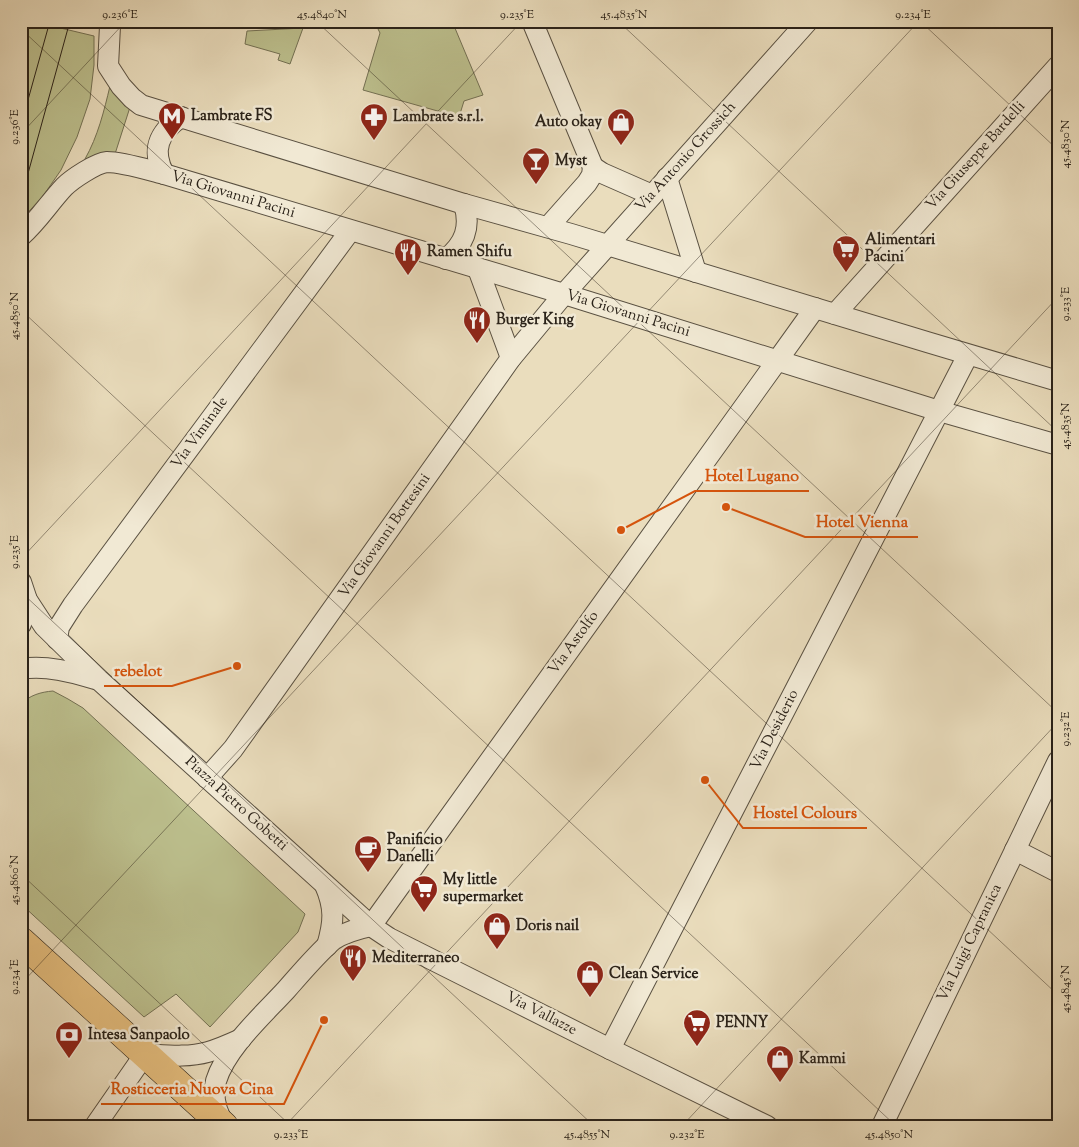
<svg xmlns="http://www.w3.org/2000/svg" width="1079" height="1147" viewBox="0 0 1079 1147" font-family="'Sorts Mill Goudy',serif">
	<style>
		.green { fill: #bcbf8d; stroke: #737053 }
		.lines { fill: none; stroke-linecap: round; stroke-linejoin: round }
		.street-casing { stroke: #5a5142; stroke-width: 22 }
		.primary-casing { stroke: #2a2219; stroke-width: 29 }
		.street { stroke: #f1e9d4; stroke-width: 20 }
		.primary { stroke: #e5be7e; stroke-width: 28 }
		.tram { stroke: #2a2219; stroke-width: 1 }
		.ticks { fill: none; stroke: #2a2219; stroke-width: 1; stroke-opacity: 0.45 }
		.labels { text-anchor: middle; dominant-baseline: central; stroke-width: 5; stroke-linejoin: round; paint-order: stroke }
		.poi-label { font-size: 15px; font-weight: bold; fill: #2a2219; stroke: #f1e9d4; text-anchor: start }
		.street-label { font-size: 15px; fill: #2a2219; stroke: #f1e9d4 }
		.leader { fill: none; stroke: #d5540d; stroke-width: 2 }
		.callout-dot { fill: #d5540d; stroke: #f1e9d4; stroke-width: 2 }
		.callout-label { font-size: 16px; text-anchor: middle; font-weight: bold; fill: #d5540d; stroke: #f1e9d4; stroke-width: 5; stroke-linejoin: round; paint-order: stroke }
		.neatline { fill: none; stroke: #2a2219; stroke-width: 2 }
		.ticks-label { font-size: 12px; text-anchor: middle; fill: #2a2219 }
	</style>
	<rect width="100%" height="100%" fill="#eaddbd"/>
	<filter id="stains"><feTurbulence type="fractalNoise" baseFrequency=".004" numOctaves="4"/><feColorMatrix values="0 0 0 0 .2 0 0 0 0 .09 0 0 0 0 .02 0 0 0 .5 -.17"/></filter>
	<radialGradient id="worn" r=".72"><stop offset=".6" stop-color="#630" stop-opacity="0"/><stop offset="1" stop-color="#630" stop-opacity=".3"/></radialGradient>
	<!-- green -->
	<g class="green">
		<polygon points="21,21 31,21 94,36 94,65 90,99 77,137 61,170 43,196 21,220"/>
		<polygon points="374,21 452,21 483,95 464,101 459,117 363,90 380,33"/>
		<polygon points="303,28 290,64 278,60 280,54 245,44 247,31"/>
		<path d="M 110,86 L 131,104 L 115,154 L 88,161 L 85,159 C 98,136 104,111 110,86 Z"/>
		<path d="M 53,691 L 68,699 L 83,708 L 305,914 L 298,932 L 210,1027 L 176,994 L 144,1017 L 21,904 L 21,704 C 30,695 41,692 53,691 Z"/>
	</g>
	<g class="lines">
		<!-- street casing -->
		<g class="street-casing">
			<g id="street">
				<polyline points="109,21 110,26 108,66 121,86 132,98 141,105 464,204 571,234 927,342 1058,381"/>
				<polyline points="532,21 593,167"/>
				<polyline points="593,167 602,173 652,195"/>
				<path d="M 164,174 C 151,150 159,132 181,117"/>
				<polyline points="667,178 696,272"/>
				<polyline points="548,227 587,183 592,175 593,167"/>
				<path d="M 21,236 C 38,221 49,203 64,187 C 72,179 96,163 107,162 C 123,162 148,170 164,174 L 564,294 L 939,411 L 1058,445"/>
				<path d="M 446,259 C 465,244 471,227 464,204"/>
				<polyline points="478,269 511,358"/>
				<polyline points="835,314 1058,66"/>
				<polyline points="21,582 27,600 44,626 99,680 371,926 389,938 610,1049 767,1126"/>
				<polyline points="21,624 27,600"/>
				<polyline points="57,639 59,627 73,605 350,231"/>
				<path d="M 21,669 C 46,665 72,672 95,679"/>
				<polyline points="207,778 233,749 511,358 564,294 808,21"/>
				<polyline points="1015,850 1058,872"/>
				<path d="M 325,885 C 335,908 334,922 327,946"/>
				<polyline points="371,926 815,308"/>
				<polyline points="610,1049 968,355"/>
				<path d="M 224,1124 C 216,1111 212,1096 216,1081 C 226,1048 263,1015 286,990 C 301,973 316,955 333,940 C 345,932 357,929 371,926"/>
				<path d="M 95,1126 L 145,1054 C 165,1055 187,1058 208,1052 C 219,1049 230,1044 241,1039"/>
				<polyline points="882,1126 1058,761"/>
			</g>
		</g>
		<!-- primary casing -->
		<g class="primary-casing">
			<polyline id="primary" points="21,941 224,1126"/>
		</g>
		<!-- street -->
		<use href="#street" class="street"/>
		<!-- primary -->
		<use href="#primary" class="primary"/>
		<!-- tram -->
		<g class="tram">
			<polyline points="21,125 50,21"/>
			<polyline points="21,195 24,188 70,21"/>
		</g>
	</g>
	<!-- ticks -->
	<path class="ticks" d="M 316,21 L 1058,713M 618,21 L 1058,432M 920,21 L 1058,150M 21,29 L 1058,995M 21,134 L 126,21M 21,310 L 896,1126M 21,559 L 522,21M 21,592 L 594,1126M 21,874 L 291,1126M 21,984 L 919,21M 285,1126 L 1058,297M 682,1126 L 1058,722"/>
	<!-- icons -->
	<defs>
		<g id="metro-pin" transform="scale(1.4375)"><path d="M0 17L-7.5 6A9.5 9.5 0 1 1 7.5 6Z" fill="#8f2418" stroke="#f1e9d4"/><path d="M-5.5 5V-5H-3L0 0L3-5H5.5V5H3V-.5L0 4L-3-.5V5Z" fill="#fff"/></g>
		<g id="pharmacy-pin" transform="scale(1.4375)"><path d="M0 17L-7.5 6A9.5 9.5 0 1 1 7.5 6Z" fill="#8f2418" stroke="#f1e9d4"/><path d="M-2-6h4v4h4v4h-4v4h-4v-4h-4v-4h4Z" fill="#fff"/></g>
		<g id="shop-pin" transform="scale(1.4375)"><path d="M0 17L-7.5 6A9.5 9.5 0 1 1 7.5 6Z" fill="#8f2418" stroke="#f1e9d4"/><path d="M-5-2.5h2.3a2.7 3.5 0 0 1 5.4 0H5L5.5 6h-11ZM-1.5-2.5h3a1.5 2.3 0 0 0-3 0Z" fill="#fff"/></g>
		<g id="bar-pin" transform="scale(1.4375)"><path d="M0 17L-7.5 6A9.5 9.5 0 1 1 7.5 6Z" fill="#8f2418" stroke="#f1e9d4"/><path d="M-6-5H6L.8 .8V4.5H3.5V6h-7V4.5H-.8V.8Z" fill="#fff"/></g>
		<g id="supermarket-pin" transform="scale(1.4375)"><path d="M0 17L-7.5 6A9.5 9.5 0 1 1 7.5 6Z" fill="#8f2418" stroke="#f1e9d4"/><path d="M-6-5.5h2.5l.6 2H6L4.5 2H-2.5L-4.4-4H-6ZM-1.5 3.2a1.3 1.3 0 1 0 .1 0ZM3 3.2a1.3 1.3 0 1 0 .1 0Z" fill="#fff"/></g>
		<g id="restaurant-pin" transform="scale(1.4375)"><path d="M0 17L-7.5 6A9.5 9.5 0 1 1 7.5 6Z" fill="#8f2418" stroke="#f1e9d4"/><path d="M-5-6h1v4h1v-4h1v4h1v-4h1v5L-1.5 .5V6h-2V.5L-5-1ZM5-6V6H3V1.5H1.5Q1.5-4 5-6Z" fill="#fff"/></g>
		<g id="cafe-pin" transform="scale(1.4375)"><path d="M0 17L-7.5 6A9.5 9.5 0 1 1 7.5 6Z" fill="#8f2418" stroke="#f1e9d4"/><path d="M-5.5-4.5H6V0H3Q3 3.5 0 3.5H-2.5Q-5.5 3.5-5.5 0ZM3-3.2v2h1.7v-2ZM-6 4.5H4V6H-6Z" fill="#fff"/></g>
		<g id="bank-pin" transform="scale(1.4375)"><path d="M0 17L-7.5 6A9.5 9.5 0 1 1 7.5 6Z" fill="#8f2418" stroke="#f1e9d4"/><path d="M-6-4H6V4H-6ZM0-2.3a2.3 2.3 0 1 0 0 4.6a2.3 2.3 0 1 0 0-4.6Z" fill="#fff"/></g>
	</defs>
	<g fill-rule="evenodd">
		<use href="#metro-pin" x="172" y="116"/>
		<use href="#pharmacy-pin" x="374" y="117"/>
		<use href="#shop-pin" x="621" y="122"/>
		<use href="#bar-pin" x="536" y="161"/>
		<use href="#supermarket-pin" x="846" y="249"/>
		<use href="#restaurant-pin" x="408" y="252"/>
		<use href="#restaurant-pin" x="477" y="320"/>
		<use href="#cafe-pin" x="368" y="849"/>
		<use href="#supermarket-pin" x="424" y="889"/>
		<use href="#shop-pin" x="497" y="926"/>
		<use href="#restaurant-pin" x="353" y="958"/>
		<use href="#shop-pin" x="590" y="974"/>
		<use href="#supermarket-pin" x="697" y="1023"/>
		<use href="#bank-pin" x="69" y="1035"/>
		<use href="#shop-pin" x="780" y="1059"/>
	</g>
	<g class="labels">
		<!-- poi labels -->
		<g class="poi-label">
			<text x="191" y="116">Lambrate FS</text>
			<text x="393" y="117">Lambrate s.r.l.</text>
			<text x="602" y="122" text-anchor="end">Auto okay</text>
			<text x="555" y="161">Myst</text>
			<text x="865" y="240">Alimentari<tspan x="865" dy="17">Pacini</tspan></text>
			<text x="427" y="252">Ramen Shifu</text>
			<text x="496" y="320">Burger King</text>
			<text x="387" y="840">Panificio<tspan x="387" dy="17">Danelli</tspan></text>
			<text x="443" y="880">My little<tspan x="443" dy="17">supermarket</tspan></text>
			<text x="516" y="926">Doris nail</text>
			<text x="372" y="958">Mediterraneo</text>
			<text x="609" y="974">Clean Service</text>
			<text x="716" y="1023">PENNY</text>
			<text x="88" y="1035">Intesa Sanpaolo</text>
			<text x="799" y="1059">Kammi</text>
		</g>
		<!-- street labels -->
		<g class="street-label">
			<text transform="translate(976 156) rotate(-48)">Via Giuseppe Bardelli</text>
			<text transform="translate(686 157) rotate(-48)">Via Antonio Grossich</text>
			<text transform="translate(233 195) rotate(17)">Via Giovanni Pacini</text>
			<text transform="translate(628 314) rotate(17)">Via Giovanni Pacini</text>
			<text transform="translate(200 433) rotate(-54)">Via Viminale</text>
			<text transform="translate(385 536) rotate(-55)">Via Giovanni Bottesini</text>
			<text transform="translate(574 643) rotate(-54)">Via Astolfo</text>
			<text transform="translate(775 730) rotate(-63)">Via Desiderio</text>
			<text transform="translate(236 804) rotate(42)">Piazza Pietro Gobetti</text>
			<text transform="translate(970 943) rotate(-64)">Via Luigi Capranica</text>
			<text transform="translate(541 1014) rotate(27)">Via Vallazze</text>
		</g>
	</g>
	<!-- callouts -->
	<path class="leader" d="M621 530L695 491H809M726 507L805 537H918M237 666L172 686H104M705 780L743 828H867M324 1020L284 1104H101"/>
	<g class="callout-dot">
		<circle cx="621" cy="530" r="5"/>
		<circle cx="726" cy="507" r="5"/>
		<circle cx="237" cy="666" r="5"/>
		<circle cx="705" cy="780" r="5"/>
		<circle cx="324" cy="1020" r="5"/>
	</g>
	<g class="callout-label">
		<text x="752" y="481">Hotel Lugano</text>
		<text x="862" y="527">Hotel Vienna</text>
		<text x="138" y="676">rebelot</text>
		<text x="805" y="818">Hostel Colours</text>
		<text x="192" y="1094">Rosticceria Nuova Cina</text>
	</g>
	<!-- margin -->
	<rect width="1079" height="1147" fill="none" stroke="#eaddbd" stroke-width="55"/>
	<rect x="28" y="28" width="1024" height="1092" class="neatline"/>
	<g class="ticks-label">
		<text x="120" y="18">9.236°E</text>
		<text x="322" y="18">45.4840°N</text>
		<text x="517" y="18">9.235°E</text>
		<text x="624" y="18">45.4835°N</text>
		<text x="913" y="18">9.234°E</text>
		<text transform="translate(14 127) rotate(-90)" y="4">9.236°E</text>
		<text transform="translate(1065 144) rotate(-90)" y="4">45.4830°N</text>
		<text transform="translate(1065 304) rotate(-90)" y="4">9.233°E</text>
		<text transform="translate(14 316) rotate(-90)" y="4">45.4850°N</text>
		<text transform="translate(1065 426) rotate(-90)" y="4">45.4835°N</text>
		<text transform="translate(14 552) rotate(-90)" y="4">9.235°E</text>
		<text transform="translate(1065 729) rotate(-90)" y="4">9.232°E</text>
		<text transform="translate(14 880) rotate(-90)" y="4">45.4860°N</text>
		<text transform="translate(14 977) rotate(-90)" y="4">9.234°E</text>
		<text transform="translate(1065 989) rotate(-90)" y="4">45.4845°N</text>
		<text x="291" y="1138">9.233°E</text>
		<text x="587" y="1138">45.4855°N</text>
		<text x="687" y="1138">9.232°E</text>
		<text x="889" y="1138">45.4850°N</text>
	</g>
	<rect width="100%" height="100%" filter="url(#stains)"/>
	<rect width="100%" height="100%" fill="url(#worn)"/>
</svg>
